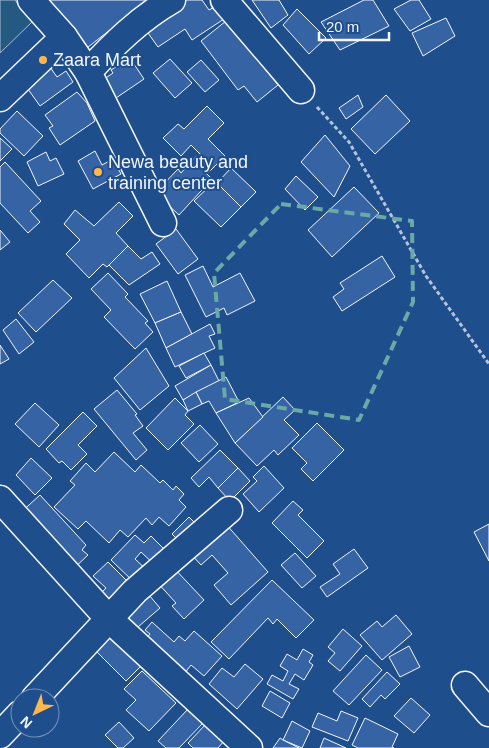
<svg xmlns="http://www.w3.org/2000/svg" width="489" height="748" viewBox="0 0 489 748" font-family="Helvetica,sans-serif">
	<style>
		.green { fill: #245a82; stroke: #a8bbd7 }
		.building { fill: #3563a3; stroke: #f2f6ff }
		.lines { fill: none; stroke-linecap: round; stroke-linejoin: round }
		.minor-casing { stroke: #f2f6ff; stroke-width: 29 }
		.path { stroke: #b3c4dc; stroke-width: 3; stroke-dasharray: 4 2.5; stroke-linecap: butt }
		.minor { stroke: #1f4e8c; stroke-width: 26 }
		.marked { fill: none; stroke: #6aa9a8; stroke-width: 4; stroke-dasharray: 10 6; stroke-linejoin: round }
		.poi-dot { fill: #ffb74d; stroke: #1f4e8c; stroke-width: 2 }
		.labels { text-anchor: middle; dominant-baseline: central; stroke-width: 4; stroke-linejoin: round; paint-order: stroke }
		.poi-label { font-size: 18px; fill: #f2f6ff; stroke: #1f4e8c; text-anchor: start }
	</style>
	<rect width="100%" height="100%" fill="#1f4e8c"/>
	<!-- green -->
	<polygon class="green" points="0,0 15,0 32,22 0,53"/>
	<!-- building -->
	<g class="building">
		<polygon points="48,0 147,0 147,1 83,51"/>
		<polygon points="183,0 202,0 209,10 216,6 224,19 192,40 185,29 158,47 143,26"/>
		<polygon points="252,0 279,0 288,15 271,28"/>
		<polygon points="364,0 373,0 389,26 340,50 321,22"/>
		<polygon points="411,0 419,0 431,19 410,31 394,9"/>
		<polygon points="297,9 326,38 309,54 283,25"/>
		<polygon points="446,18 455,36 423,56 412,33"/>
		<polygon points="226,21 278,85 257,102 244,86 238,90 201,41"/>
		<polygon points="130,58 144,79 113,100 100,82 113,73 111,70"/>
		<polygon points="170,59 192,83 175,98 153,73"/>
		<polygon points="201,60 219,80 205,92 187,72"/>
		<polygon points="50,67 57,77 66,71 73,82 40,106 25,85"/>
		<polygon points="77,92 87,103 95,121 60,145 49,128 53,126 45,115"/>
		<polygon points="358,95 363,107 346,119 339,108"/>
		<polygon points="386,95 410,121 375,154 351,129"/>
		<polygon points="207,106 224,123 208,139 225,156 208,173 196,161 201,155 191,145 181,156 163,138 178,124 184,129"/>
		<polygon points="17,111 43,136 24,156 0,133 0,129"/>
		<polygon points="325,135 350,166 334,197 301,162"/>
		<polygon points="0,138 12,149 0,161"/>
		<polygon points="95,151 102,165 113,159 121,174 93,189 78,161"/>
		<polygon points="46,152 50,161 56,158 64,174 38,186 27,162"/>
		<polygon points="196,156 206,165 202,169 212,179 179,215 155,193 178,169 181,173"/>
		<polygon points="5,162 41,201 30,211 40,222 28,233 0,203 0,167"/>
		<polygon points="231,168 256,192 241,207 217,183"/>
		<polygon points="296,176 318,197 305,210 285,189"/>
		<polygon points="215,181 241,207 221,227 194,201"/>
		<polygon points="354,187 379,213 332,257 308,230"/>
		<polygon points="119,202 133,216 116,233 128,246 107,267 103,264 89,278 66,254 80,240 64,224 75,210 94,226"/>
		<polygon points="176,229 198,259 178,274 156,244"/>
		<polygon points="0,230 10,242 0,250"/>
		<polygon points="128,246 141,259 152,252 160,264 129,285 109,265"/>
		<polygon points="382,256 395,277 342,311 333,297 344,289 340,283"/>
		<polygon points="203,266 213,287 240,273 255,301 227,315 224,308 206,317 185,275"/>
		<polygon points="108,273 128,294 125,297 148,321 145,323 153,332 135,349 104,317 111,310 91,289"/>
		<polygon points="53,280 72,298 36,332 18,313"/>
		<polygon points="167,281 181,312 155,323 140,294"/>
		<polygon points="181,312 192,334 166,348 155,323"/>
		<polygon points="16,319 34,342 19,354 3,330"/>
		<polygon points="210,324 215,334 209,336 215,348 175,367 166,348"/>
		<polygon points="0,345 9,359 0,364"/>
		<polygon points="146,348 169,386 140,410 114,378"/>
		<polygon points="204,353 211,365 186,378 179,366"/>
		<polygon points="211,365 219,381 183,400 175,386"/>
		<polygon points="226,377 239,402 216,413 209,401 202,404 196,392"/>
		<polygon points="117,390 137,414 135,415 143,426 133,433 147,450 136,460 94,409"/>
		<polygon points="196,392 202,404 188,411 183,400"/>
		<polygon points="283,397 295,410 284,420 299,435 278,455 274,450 257,466 235,443"/>
		<polygon points="175,398 188,411 185,415 194,424 168,450 146,428"/>
		<polygon points="249,398 263,417 235,443 216,413"/>
		<polygon points="35,403 59,425 39,447 15,424"/>
		<polygon points="83,412 97,426 78,445 87,454 71,470 62,461 59,463 46,449"/>
		<polygon points="317,423 344,450 313,481 301,469 307,463 292,448"/>
		<polygon points="200,425 218,444 199,462 181,443"/>
		<polygon points="220,450 238,468 218,488 209,477 199,487 191,478"/>
		<polygon points="114,452 135,472 141,465 160,483 163,480 173,490 176,486 184,494 179,500 186,507 169,526 159,517 152,525 146,518 128,537 120,530 109,543 86,521 78,529 54,507 75,485 70,481 86,463 95,472"/>
		<polygon points="31,458 52,478 35,495 16,475"/>
		<polygon points="264,466 284,488 259,512 243,494 257,481 253,477"/>
		<polygon points="238,468 250,481 230,501 218,488"/>
		<polygon points="40,495 86,545 82,550 88,555 71,571 18,515"/>
		<polygon points="293,501 303,510 298,515 324,541 307,558 272,523"/>
		<polygon points="189,517 199,527 182,544 172,534"/>
		<polygon points="225,523 268,572 231,605 214,585 228,573 212,555 201,565 190,553"/>
		<polygon points="489,524 489,561 474,532"/>
		<polygon points="135,535 144,543 151,536 169,554 157,567 141,552 135,559 150,573 137,585 111,560"/>
		<polygon points="354,549 368,568 327,597 320,587 340,574 333,564"/>
		<polygon points="295,553 316,576 302,588 281,565"/>
		<polygon points="108,562 134,588 110,610 95,599 106,588 93,576"/>
		<polygon points="171,565 204,600 184,619 172,606 176,603 155,580"/>
		<polygon points="272,580 314,620 296,638 277,619 273,624 268,618 229,659 211,642"/>
		<polygon points="143,588 160,608 131,633 113,617"/>
		<polygon points="396,615 412,634 382,660 360,635 377,621 382,627"/>
		<polygon points="152,622 174,642 179,636 185,641 194,631 222,656 204,676 191,665 181,678 144,641 150,634 145,630"/>
		<polygon points="111,628 145,662 126,681 92,647"/>
		<polygon points="343,629 362,646 340,671 328,661 335,653 328,647"/>
		<polygon points="409,646 420,667 400,677 389,657"/>
		<polygon points="303,649 313,655 309,662 313,665 304,680 295,674 289,684 299,689 293,699 267,684 272,675 283,681 288,671 280,666 287,654 297,660"/>
		<polygon points="366,655 382,670 349,705 333,691"/>
		<polygon points="245,664 263,679 237,709 209,684 222,668 234,677"/>
		<polygon points="142,671 176,703 149,731 126,710 136,700 124,689"/>
		<polygon points="387,672 400,684 385,699 381,695 370,707 362,699"/>
		<polygon points="270,691 290,703 282,718 262,706"/>
		<polygon points="411,698 430,715 414,733 394,716"/>
		<polygon points="188,709 203,723 179,748 166,748 158,741"/>
		<polygon points="341,711 358,718 348,741 312,727 318,713 337,721"/>
		<polygon points="365,718 398,734 392,747 394,748 358,748 352,745"/>
		<polygon points="292,721 310,731 302,748 283,740"/>
		<polygon points="119,722 134,738 123,748 118,748 105,735"/>
		<polygon points="206,724 224,741 218,748 193,748 188,743"/>
		<polygon points="280,738 283,740 299,748 273,748"/>
		<polygon points="324,738 346,748 320,748"/>
	</g>
	<g class="lines">
		<!-- minor casing -->
		<g class="minor-casing">
			<g id="minor">
				<polyline points="31,0 64,37 88,72 163,223"/>
				<polyline points="224,0 301,90"/>
				<path d="M 88,72 C 113,45 139,19 172,0"/>
				<polyline points="0,98 64,37"/>
				<polyline points="0,499 108,618 249,748"/>
				<polyline points="465,685 489,713"/>
				<polyline points="35,698 135,591 229,510"/>
				<polyline points="0,735 20,714"/>
			</g>
		</g>
		<!-- path -->
		<polyline class="path" points="317,107 349,142 426,276 489,364"/>
		<!-- minor -->
		<use href="#minor" class="minor"/>
	</g>
	<!-- marked area -->
	<path class="marked" d="M 281,204 L 412,221 L 413,302 L 359,420 L 225,399 L 214,273 Z"/>
	<!-- markers -->
	<g class="poi-dot">
		<circle cx="43" cy="60" r="5"/>
		<circle cx="98" cy="172" r="5"/>
	</g>
	<g class="labels">
		<!-- poi labels -->
		<g class="poi-label">
			<text x="53" y="60">Zaara Mart</text>
			<text x="108" y="162">Newa beauty and<tspan x="108" dy="21">training center</tspan></text>
		</g>
	</g>
	<!-- north arrow -->
	<g transform="translate(35 713) rotate(223)"><circle r="24" fill="#1f4e8c" stroke="#7391ba"/>
	<path d="M0-4L9 19L0 12L-9 19Z" fill="#ffb74d"/>
	<text y="-8" font-size="14" font-weight="bold" text-anchor="middle" fill="#f2f6ff">N</text>
	</g>
	<!-- scale -->
	<path d="M319 32v8h70v-8" fill="none" stroke="#f2f6ff" stroke-width="2.5"/>
	<text x="326" y="32" font-size="15" fill="#f2f6ff" stroke="#1f4e8c" stroke-width="4" paint-order="stroke">20 m</text>
</svg>
